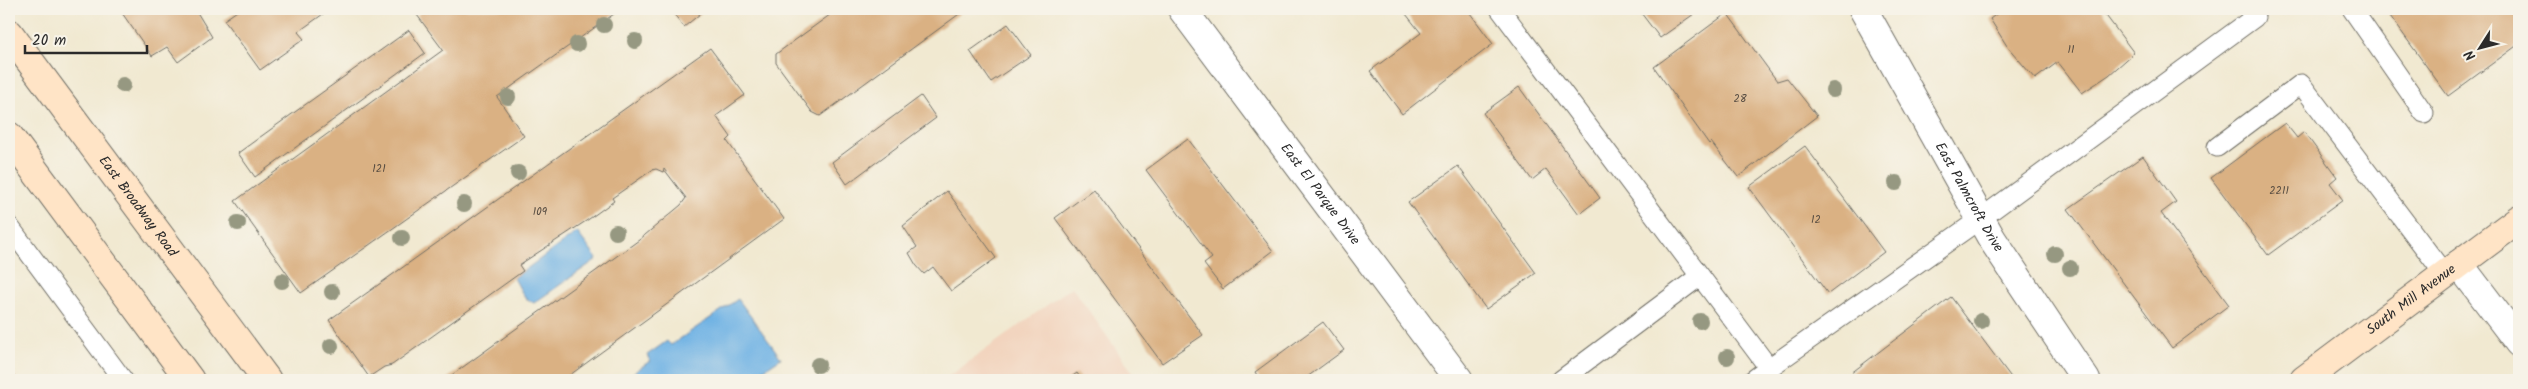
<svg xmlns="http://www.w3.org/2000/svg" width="2528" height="389" viewBox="0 0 2528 389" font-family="Kalam,sans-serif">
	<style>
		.built { fill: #f2d4be }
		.water { fill: #6fb2e4; stroke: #4d6e88 }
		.building { fill: #dab183 }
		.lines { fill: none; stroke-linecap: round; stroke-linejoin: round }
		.service-casing { stroke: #706e65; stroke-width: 21 }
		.minor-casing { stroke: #706e65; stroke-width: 30 }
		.secondary-casing { stroke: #706e65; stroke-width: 30 }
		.service { stroke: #fff; stroke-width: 19 }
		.minor { stroke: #fff; stroke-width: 28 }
		.secondary { stroke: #ffe4c6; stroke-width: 28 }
		.tree { fill: #969881 }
		.labels { text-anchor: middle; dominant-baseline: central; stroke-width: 4; stroke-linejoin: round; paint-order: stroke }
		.number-label { font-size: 11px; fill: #574c41 }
		.street-label { font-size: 14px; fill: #2b2b2b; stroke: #f7f3e8 }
	</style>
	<rect width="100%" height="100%" fill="#f7f3e8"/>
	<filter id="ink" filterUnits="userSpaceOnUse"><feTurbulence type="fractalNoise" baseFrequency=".02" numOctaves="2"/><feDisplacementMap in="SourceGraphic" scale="10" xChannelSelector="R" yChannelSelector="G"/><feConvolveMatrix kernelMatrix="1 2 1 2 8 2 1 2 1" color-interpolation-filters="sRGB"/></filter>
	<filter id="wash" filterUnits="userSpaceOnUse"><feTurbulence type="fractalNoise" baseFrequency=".0096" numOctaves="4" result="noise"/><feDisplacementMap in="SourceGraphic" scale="20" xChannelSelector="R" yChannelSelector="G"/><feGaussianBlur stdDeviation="1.12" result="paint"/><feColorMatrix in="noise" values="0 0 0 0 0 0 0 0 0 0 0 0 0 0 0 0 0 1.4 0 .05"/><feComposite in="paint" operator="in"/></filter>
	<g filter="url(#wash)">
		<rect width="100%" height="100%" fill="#f1e9d1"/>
		<!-- built -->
		<polygon class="built" points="1072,287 1138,380 944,380"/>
		<!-- water -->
		<g class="water">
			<polygon points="577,232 597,259 534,303 525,298 514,278"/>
			<polygon points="738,299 781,358 748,380 623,380 650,361 647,355 667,341 671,345"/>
		</g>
		<g id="blocks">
			<!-- building -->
			<g class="building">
				<polygon points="127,9 195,9 212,37 178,62 167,47 152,56 122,13"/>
				<polygon points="240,9 330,9 298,32 304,39 260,70 224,20"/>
				<polygon points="425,9 621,9 497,97 524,136 301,293 235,201 443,50 417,15"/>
				<polygon points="670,9 706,9 684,27"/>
				<polygon points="838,9 966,9 820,116 812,112 776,63 776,54"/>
				<polygon points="1402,9 1467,9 1493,44 1402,114 1370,71 1421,33"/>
				<polygon points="1638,9 1701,9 1660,38"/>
				<polygon points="2003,9 2101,9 2134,53 2109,75 2082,93 2058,62 2035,79 2007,46 1990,19"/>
				<polygon points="2385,9 2516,9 2519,14 2519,44 2448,96"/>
				<polygon points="1727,13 1777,81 1787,78 1817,116 1738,177 1711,142 1709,144 1654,67"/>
				<polygon points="1008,24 1031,55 991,82 970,51"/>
				<polygon points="409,30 425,53 255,177 238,153"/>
				<polygon points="710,48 745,95 716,116 731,137 727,141 784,219 563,380 445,380 639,240 681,205 686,198 664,169 663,172 656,169 652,170 612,198 614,201 589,219 519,265 523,271 392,365 384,367 369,377 329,320"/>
				<polygon points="1519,87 1600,198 1579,214 1546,169 1532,180 1483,113"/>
				<polygon points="921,96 936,118 847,184 832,162"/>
				<polygon points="2285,123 2297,138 2304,132 2337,177 2330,183 2343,200 2268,255 2211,178"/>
				<polygon points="1188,139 1273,251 1223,289 1204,264 1212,258 1146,170"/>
				<polygon points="1805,146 1884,252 1828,294 1749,187"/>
				<polygon points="2143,156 2176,202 2161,213 2229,305 2172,348 2068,209"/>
				<polygon points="1458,166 1536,273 1486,309 1408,202"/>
				<polygon points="1094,189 1203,335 1162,363 1055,218"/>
				<polygon points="947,191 996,258 951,291 933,267 924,274 916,265 909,253 917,247 903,226"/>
				<polygon points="1951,297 2013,380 1842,380"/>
				<polygon points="1323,322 1344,350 1303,380 1260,380 1255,372"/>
				<polygon points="9,369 17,380 9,380"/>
				<polygon points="1077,373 1082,380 1067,380"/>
			</g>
		</g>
	</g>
	<g filter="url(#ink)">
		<use href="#blocks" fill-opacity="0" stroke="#706e65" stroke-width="1"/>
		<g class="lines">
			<!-- service casing -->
			<g class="service-casing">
				<g id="service">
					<polyline points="1500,9 1769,368 1980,219 2255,17 2249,9"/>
					<polyline points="2352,9 2424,113"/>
					<polyline points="2217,147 2301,84 2445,275"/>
					<polyline points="9,226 123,380"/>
					<polyline points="1561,380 1700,276"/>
					<polyline points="1753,380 1769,368"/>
				</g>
			</g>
			<!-- minor casing -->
			<g class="minor-casing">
				<g id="minor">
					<path id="s1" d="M 1182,9 L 1459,380"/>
					<path id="s2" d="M 1863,9 L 1992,239 L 2086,380"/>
					<polyline points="2459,264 2519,343"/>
				</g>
			</g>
			<!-- secondary casing -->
			<g class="secondary-casing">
				<g id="secondary">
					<path id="s3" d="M 9,33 L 267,380"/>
					<polyline points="9,136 190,380"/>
					<path id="s4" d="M 2304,380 L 2519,219"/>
				</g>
			</g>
			<!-- service -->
			<use href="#service" class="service"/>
			<!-- minor -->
			<use href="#minor" class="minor"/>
			<!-- secondary -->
			<use href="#secondary" class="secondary"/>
		</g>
		<!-- trees -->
		<g class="tree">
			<circle cx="604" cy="25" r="8"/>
			<circle cx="635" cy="41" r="8"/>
			<circle cx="577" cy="44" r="8"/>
			<circle cx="123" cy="85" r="8"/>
			<circle cx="1833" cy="90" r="8"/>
			<circle cx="508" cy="97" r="8"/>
			<circle cx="518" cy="173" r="8"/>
			<circle cx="1896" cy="183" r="8"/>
			<circle cx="464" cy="204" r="8"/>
			<circle cx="238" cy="223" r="8"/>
			<circle cx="616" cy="232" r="8"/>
			<circle cx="402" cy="238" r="8"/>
			<circle cx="2055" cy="254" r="8"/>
			<circle cx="2070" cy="268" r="8"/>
			<circle cx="282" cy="281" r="8"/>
			<circle cx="332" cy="292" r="8"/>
			<circle cx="1700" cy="321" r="8"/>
			<circle cx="1981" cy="321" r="8"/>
			<circle cx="331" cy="346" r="8"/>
			<circle cx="1727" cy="357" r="8"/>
			<circle cx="818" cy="365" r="8"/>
		</g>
	</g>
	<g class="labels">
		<!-- number labels -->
		<g class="number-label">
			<text x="2071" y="50">11</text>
			<text x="1740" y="99">28</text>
			<text x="379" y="169">121</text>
			<text x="2279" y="191">2211</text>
			<text x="540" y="212">109</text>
			<text x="1816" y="220">12</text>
		</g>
		<!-- street labels -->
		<g class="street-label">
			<text stroke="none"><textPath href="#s1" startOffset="231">East El Parque Drive</textPath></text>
			<text stroke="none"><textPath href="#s2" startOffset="216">East Palmcroft Drive</textPath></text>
			<text stroke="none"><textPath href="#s3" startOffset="216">East Broadway Road</textPath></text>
			<text stroke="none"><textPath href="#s4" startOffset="134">South Mill Avenue</textPath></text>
		</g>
	</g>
	<!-- margin -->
	<rect width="2528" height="389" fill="none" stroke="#f7f3e8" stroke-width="30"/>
	<!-- north arrow -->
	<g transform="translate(2480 48) rotate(234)" stroke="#f7f3e8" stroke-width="4" paint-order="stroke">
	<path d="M0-4L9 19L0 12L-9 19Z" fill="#2b2b2b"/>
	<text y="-8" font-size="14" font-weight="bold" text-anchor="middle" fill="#2b2b2b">N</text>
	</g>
	<!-- scale -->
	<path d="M25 45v8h122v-8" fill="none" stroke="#2b2b2b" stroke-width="2.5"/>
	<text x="32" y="45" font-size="15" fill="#2b2b2b" stroke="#f7f3e8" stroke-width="4" paint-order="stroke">20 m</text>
</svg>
